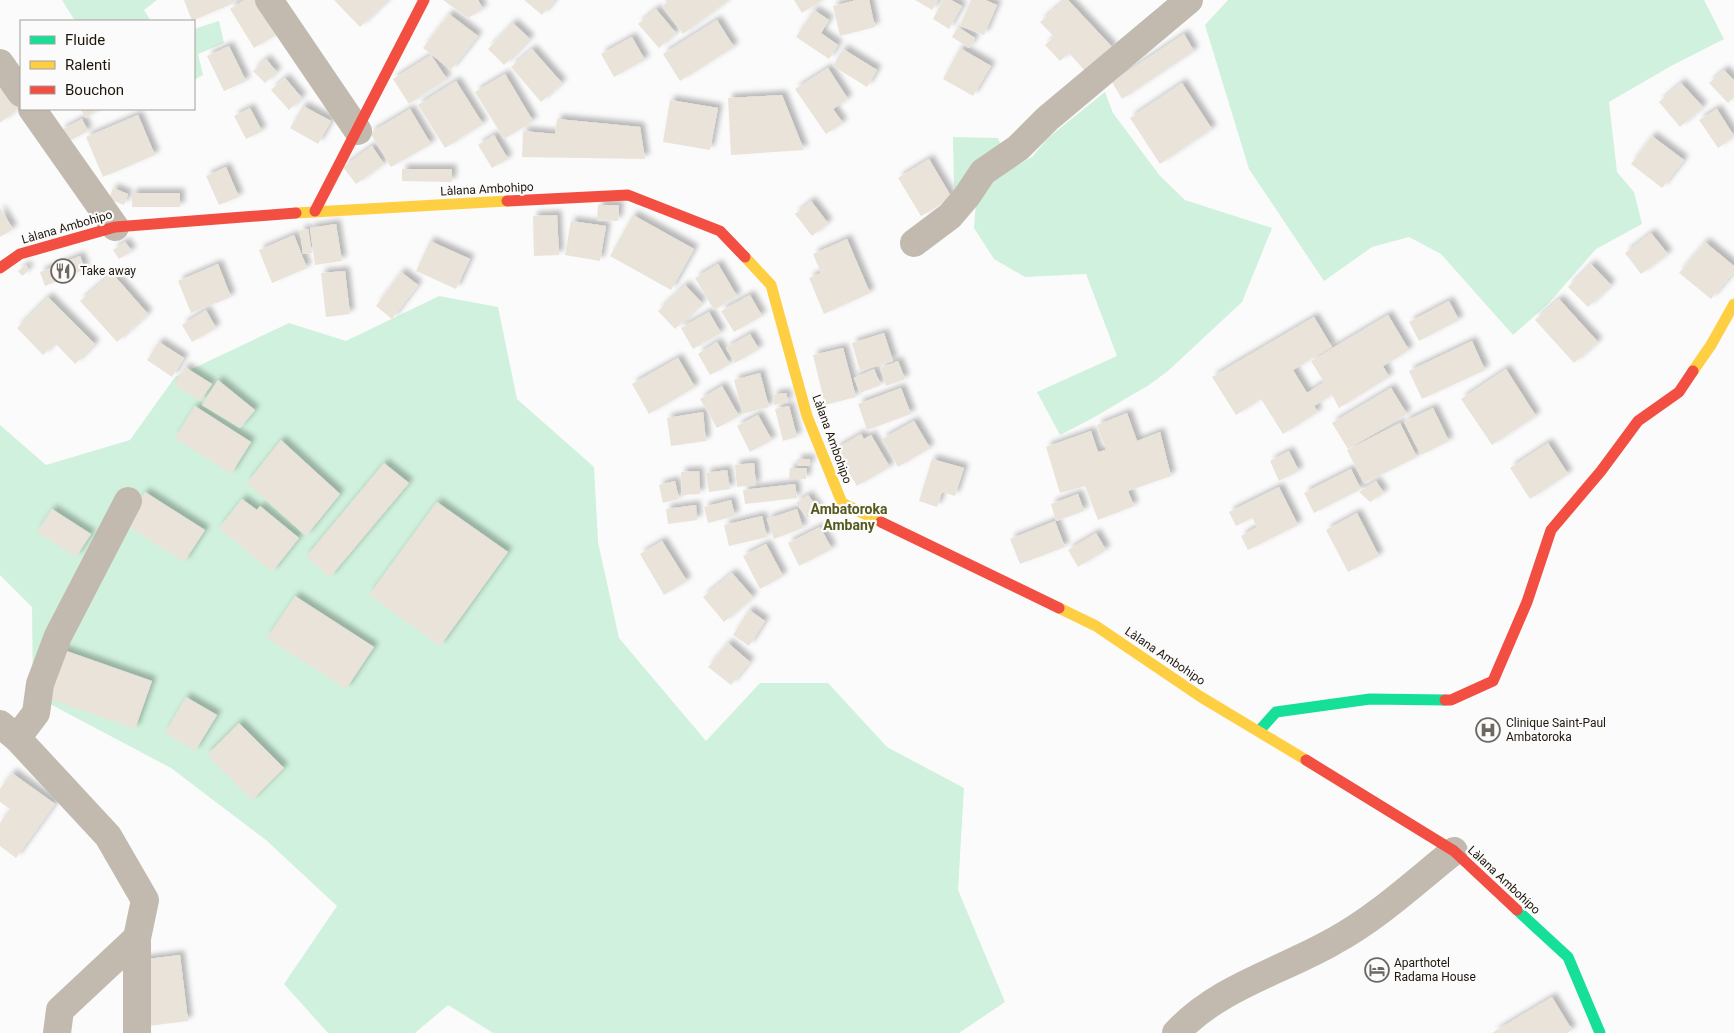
<svg xmlns="http://www.w3.org/2000/svg" width="1734" height="1033" viewBox="0 0 1734 1033" font-family="Roboto,sans-serif">
	<style>
		.green { fill: #d0f1dd }
		.building { fill: #eae3d9; filter: url(#shadow) }
		.lines { fill: none; stroke-linecap: round; stroke-linejoin: round }
		.street { stroke: #c2baaf; stroke-width: 28 }
		.fast { stroke: #16e098; stroke-width: 11 }
		.slow { stroke: #ffcf43; stroke-width: 11 }
		.jam { stroke: #f24e42; stroke-width: 11 }
		.labels { text-anchor: middle; dominant-baseline: central; stroke-width: 4.5; stroke-linejoin: round; paint-order: stroke }
		.street-label { font-size: 12px; fill: #20170c; stroke: #fbfbfb }
		.poi-label { font-size: 12px; fill: #20170c; stroke: #fbfbfb; text-anchor: start }
		.neighbourhood-label { font-size: 14px; font-weight: bold; fill: #56581e; stroke: #fbfbfb }
	</style>
	<defs>
		<filter id="shadow"><feDropShadow dx="4.5" dy="-4.5" stdDeviation="2.5" flood-color="#0004"/></filter>
	</defs>
	<rect width="100%" height="100%" fill="#fbfbfb"/>
	<!-- green -->
	<g class="green">
		<polygon points="62,0 157,0 144,10 151,21 75,21"/>
		<polygon points="1228,0 1704,0 1724,39 1671,66 1609,102 1617,172 1634,192 1642,224 1596,249 1548,304 1513,335 1441,254 1409,237 1372,247 1324,281 1249,169 1205,25"/>
		<polygon points="219,21 224,43 198,54 203,75 194,80 194,29"/>
		<polygon points="1105,92 1113,113 1160,176 1185,200 1272,228 1242,302 1168,371 1149,385 1091,419 1060,435 1037,392 1117,356 1086,274 1025,277 994,259 974,228 976,202 954,187 953,137 998,138 1010,169 1032,157 1049,137"/>
		<polygon points="439,296 498,307 517,399 594,467 598,542 619,638 706,741 760,683 828,683 887,747 964,788 958,890 1005,1002 959,1033 493,1033 448,1005 415,1033 328,1033 284,984 337,906 266,840 171,768 33,695 32,607 0,575 0,425 46,465 130,440 175,377 289,323 346,341"/>
	</g>
	<!-- building -->
	<g class="building">
		<polygon points="184,0 235,0 236,2 192,21"/>
		<polygon points="245,0 261,0 281,32 254,48 230,9"/>
		<polygon points="334,0 388,0 360,27"/>
		<polygon points="443,0 478,0 483,9 468,18"/>
		<polygon points="524,0 555,0 542,15"/>
		<polygon points="671,0 729,0 683,34 662,6"/>
		<polygon points="794,0 822,0 802,13"/>
		<polygon points="857,0 869,0 875,27 840,36 833,6"/>
		<polygon points="915,0 938,0 932,10"/>
		<polygon points="943,0 951,0 962,6 949,29 933,19"/>
		<polygon points="971,0 985,0 997,5 984,35 960,26"/>
		<polygon points="1065,0 1068,0 1113,48 1086,72 1069,53 1060,61 1045,45 1054,37 1040,22"/>
		<polygon points="656,9 676,33 659,48 638,24"/>
		<polygon points="814,10 829,20 821,33 838,45 829,59 796,37"/>
		<polygon points="449,14 478,36 451,70 423,48"/>
		<polygon points="717,20 734,47 680,81 663,54"/>
		<polygon points="513,23 530,39 504,65 488,49"/>
		<polygon points="958,27 975,38 969,48 952,37"/>
		<polygon points="1184,34 1194,51 1122,99 1112,82"/>
		<polygon points="632,37 645,60 614,77 601,54"/>
		<polygon points="229,46 246,81 224,91 207,56"/>
		<polygon points="960,48 991,66 973,96 943,79"/>
		<polygon points="532,49 562,83 541,102 511,67"/>
		<polygon points="843,49 877,70 867,87 833,66"/>
		<polygon points="431,55 447,79 409,104 393,79"/>
		<polygon points="266,59 277,72 265,83 253,71"/>
		<polygon points="828,68 848,99 833,109 843,123 826,134 795,89"/>
		<polygon points="1724,70 1734,80 1734,97 1728,103 1709,83"/>
		<polygon points="505,74 533,121 504,139 475,92"/>
		<polygon points="285,78 302,98 289,110 271,90"/>
		<polygon points="456,81 483,124 445,148 418,105"/>
		<polygon points="1182,83 1212,129 1160,164 1130,118"/>
		<polygon points="1681,83 1703,107 1680,127 1659,102"/>
		<polygon points="0,88 18,109 0,123"/>
		<polygon points="782,95 804,150 731,155 728,98"/>
		<polygon points="670,100 718,108 710,150 663,142"/>
		<polygon points="303,106 331,121 318,144 290,128"/>
		<polygon points="250,108 262,131 246,139 234,116"/>
		<polygon points="80,109 98,109 86,118"/>
		<polygon points="410,109 431,144 391,167 370,133"/>
		<polygon points="1717,109 1734,136 1718,148 1699,120"/>
		<polygon points="138,115 155,155 103,177 86,137"/>
		<polygon points="82,119 88,131 67,142 61,130"/>
		<polygon points="557,119 640,127 645,159 522,157 523,131 555,134"/>
		<polygon points="494,135 508,159 492,168 478,145"/>
		<polygon points="1652,136 1684,160 1662,188 1631,164"/>
		<polygon points="372,146 384,164 356,184 343,167"/>
		<polygon points="929,159 952,198 921,216 898,178"/>
		<polygon points="226,167 239,197 219,205 206,176"/>
		<polygon points="402,169 452,169 452,182 402,181"/>
		<polygon points="113,188 128,194 124,205 109,199"/>
		<rect x="132" y="193" width="48" height="14"/>
		<polygon points="811,201 828,223 812,236 795,214"/>
		<polygon points="598,205 619,205 618,221 597,220"/>
		<polygon points="0,208 13,229 0,237"/>
		<polygon points="557,215 559,255 534,256 533,216"/>
		<polygon points="633,215 694,249 671,290 610,256"/>
		<polygon points="571,221 606,226 600,261 565,255"/>
		<polygon points="336,224 342,261 315,265 310,228"/>
		<polygon points="308,229 312,253 303,254 300,230"/>
		<polygon points="1651,233 1668,254 1641,274 1625,253"/>
		<polygon points="294,235 307,268 272,283 259,250"/>
		<polygon points="847,239 870,293 824,314 809,278 821,273 813,254"/>
		<polygon points="430,241 470,259 456,289 416,271"/>
		<polygon points="125,242 132,251 119,259 113,250"/>
		<polygon points="1705,242 1734,266 1734,272 1711,299 1679,273"/>
		<polygon points="80,256 85,269 45,286 40,272"/>
		<polygon points="218,264 231,297 191,313 178,281"/>
		<polygon points="718,264 737,296 714,310 695,278"/>
		<polygon points="1591,264 1611,285 1588,307 1568,287"/>
		<polygon points="26,265 29,270 22,276 18,271"/>
		<polygon points="345,271 350,314 326,317 321,273"/>
		<polygon points="401,272 418,285 392,319 376,306"/>
		<polygon points="112,273 148,314 117,342 80,301"/>
		<polygon points="685,285 702,303 675,329 658,311"/>
		<polygon points="750,295 762,316 734,332 721,311"/>
		<polygon points="48,297 95,344 75,364 55,343 43,355 17,328"/>
		<polygon points="1559,299 1598,342 1574,363 1535,320"/>
		<polygon points="1449,301 1459,320 1419,341 1409,322"/>
		<polygon points="206,310 216,328 192,342 182,325"/>
		<polygon points="709,312 721,333 693,349 681,328"/>
		<polygon points="1388,315 1409,350 1383,366 1389,377 1339,408 1332,395 1314,406 1318,412 1283,434 1261,399 1236,415 1212,377 1314,317 1332,347 1293,370 1307,393 1324,382 1311,361"/>
		<polygon points="884,333 893,361 860,371 852,343"/>
		<polygon points="750,334 759,349 735,363 726,348"/>
		<polygon points="1472,341 1485,370 1422,399 1409,371"/>
		<polygon points="159,342 184,358 172,377 147,360"/>
		<polygon points="717,342 730,364 710,375 698,354"/>
		<polygon points="843,348 856,397 825,405 813,355"/>
		<polygon points="678,358 695,387 649,414 632,384"/>
		<polygon points="898,361 905,379 886,386 880,368"/>
		<polygon points="185,367 212,384 200,401 174,385"/>
		<polygon points="874,369 881,385 860,393 854,378"/>
		<polygon points="1506,369 1536,416 1492,445 1461,399"/>
		<polygon points="760,373 769,407 743,414 734,380"/>
		<polygon points="218,380 255,410 240,428 202,405"/>
		<polygon points="722,386 739,416 717,428 700,399"/>
		<polygon points="901,388 911,414 867,430 858,404"/>
		<polygon points="1391,388 1407,414 1348,449 1332,423"/>
		<polygon points="786,393 788,402 774,405 773,395"/>
		<polygon points="195,406 251,442 231,474 175,438"/>
		<polygon points="789,406 797,437 783,441 775,409"/>
		<polygon points="1433,408 1449,441 1421,455 1404,422"/>
		<polygon points="703,412 706,441 671,446 667,418"/>
		<polygon points="1127,413 1137,441 1160,432 1171,476 1128,491 1134,506 1098,520 1085,486 1060,493 1046,447 1091,431 1098,452 1106,450 1097,425"/>
		<polygon points="758,415 772,440 750,452 737,426"/>
		<polygon points="914,421 930,448 898,467 882,439"/>
		<polygon points="1400,423 1417,457 1364,483 1347,450"/>
		<polygon points="861,434 864,439 871,435 890,467 857,486 835,449"/>
		<polygon points="281,440 340,494 306,536 247,483"/>
		<polygon points="1548,443 1568,474 1530,499 1510,468"/>
		<polygon points="1289,451 1299,471 1279,481 1270,461"/>
		<rect x="797" y="459" width="13" height="7"/>
		<polygon points="932,459 964,468 955,496 942,492 937,507 919,501"/>
		<polygon points="384,463 409,483 330,577 306,557"/>
		<polygon points="754,463 756,485 737,487 735,465"/>
		<polygon points="790,468 807,468 806,479 789,479"/>
		<polygon points="1351,469 1361,489 1314,513 1304,493"/>
		<polygon points="727,470 730,489 709,492 706,473"/>
		<polygon points="699,471 700,494 682,495 681,472"/>
		<polygon points="675,481 679,499 663,503 659,485"/>
		<polygon points="1376,481 1384,493 1370,502 1359,492"/>
		<polygon points="795,484 797,498 745,504 743,490"/>
		<polygon points="1279,487 1298,525 1248,550 1241,536 1257,527 1252,518 1236,526 1229,512"/>
		<polygon points="145,492 205,530 184,562 125,524"/>
		<polygon points="1078,494 1084,511 1056,521 1051,504"/>
		<polygon points="808,495 819,510 807,518 796,503"/>
		<polygon points="242,499 257,510 260,506 299,538 272,572 219,528"/>
		<polygon points="731,500 735,516 708,523 704,507"/>
		<polygon points="437,502 508,552 440,646 369,595"/>
		<polygon points="696,505 697,520 668,524 666,509"/>
		<polygon points="52,509 91,534 76,557 37,532"/>
		<polygon points="797,509 803,528 774,539 767,519"/>
		<polygon points="1357,513 1379,556 1348,572 1326,530"/>
		<polygon points="762,516 767,537 729,546 724,525"/>
		<polygon points="1055,521 1065,547 1020,564 1010,539"/>
		<polygon points="820,527 832,549 799,566 788,543"/>
		<polygon points="1096,533 1106,550 1078,567 1068,550"/>
		<polygon points="662,541 687,581 664,595 640,554"/>
		<polygon points="766,544 783,576 760,589 743,556"/>
		<polygon points="732,573 753,597 724,622 703,597"/>
		<polygon points="295,596 374,647 346,689 267,638"/>
		<polygon points="749,610 765,621 749,646 733,635"/>
		<polygon points="728,643 750,662 731,685 708,667"/>
		<polygon points="58,648 152,681 135,729 41,696"/>
		<polygon points="186,697 217,715 195,751 165,733"/>
		<polygon points="239,723 284,768 252,800 207,755"/>
		<polygon points="12,773 55,804 16,858 0,846 0,823 10,809 0,802 0,789"/>
		<polygon points="180,955 188,1021 148,1026 140,960"/>
		<polygon points="1552,997 1572,1030 1567,1033 1492,1033"/>
	</g>
	<g class="lines">
		<!-- street -->
		<g class="street">
			<polyline points="269,0 358,131"/>
			<polyline points="0,63 21,93"/>
			<polyline points="32,109 115,227"/>
			<polyline points="914,243 950,216 967,196 983,172 1018,148 1047,119 1189,0"/>
			<polyline points="0,724 17,738 108,836 145,900 137,938 137,1033"/>
			<polyline points="17,738 36,713 40,684 58,636 128,501"/>
			<polyline points="57,1033 60,1010 137,938"/>
			<path d="M 1176,1033 C 1218,987 1282,971 1334,941 C 1378,917 1415,882 1454,851"/>
		</g>
		<!-- fast -->
		<g class="fast">
			<polyline points="1259,731 1276,712 1370,699 1445,700"/>
			<polyline points="1517,910 1568,957 1600,1033"/>
		</g>
		<!-- slow -->
		<g class="slow">
			<polyline points="296,213 507,201"/>
			<polyline points="745,257 771,285 807,416 842,503 881,522"/>
			<polyline points="1693,371 1711,345 1734,304"/>
			<polyline points="1059,608 1096,626 1201,697 1306,760"/>
		</g>
		<!-- jam -->
		<g class="jam">
			<polyline points="507,201 628,195 720,231 745,257"/>
			<polyline points="315,211 424,0"/>
			<polyline points="0,268 20,254 115,227 296,213"/>
			<polyline points="881,522 1059,608"/>
			<polyline points="1445,700 1451,700 1493,681 1527,602 1551,530 1601,471 1638,421 1679,392 1693,371"/>
			<polyline points="1306,760 1454,851 1517,910"/>
		</g>
	</g>
	<!-- icons -->
	<defs>
		<g id="restaurant-ring" transform="scale(1.25)"><circle r="9.5" fill="#fbfbfb" stroke="#6d6760" stroke-width="1.5"/><path d="M-5-6h1v4h1v-4h1v4h1v-4h1v5L-1.5 .5V6h-2V.5L-5-1ZM5-6V6H3V1.5H1.5Q1.5-4 5-6Z" fill="#6d6760"/></g>
		<g id="hospital-ring" transform="scale(1.25)"><circle r="9.5" fill="#fbfbfb" stroke="#6d6760" stroke-width="1.5"/><path d="M-5-5h3v3.5h4V-5h3V5h-3V1.5h-4V5h-3Z" fill="#6d6760"/></g>
		<g id="hotel-ring" transform="scale(1.25)"><circle r="9.5" fill="#fbfbfb" stroke="#6d6760" stroke-width="1.5"/><path d="M-6-4.5h1.5V1H6V5H4.5V3h-9V5H-6ZM-4 0a1.8 1.8 0 1 1 3.6 0ZM.5 0V-2.5h3Q6-2.5 6 0Z" fill="#6d6760"/></g>
	</defs>
	<g fill-rule="evenodd">
		<use href="#restaurant-ring" x="63" y="271"/>
		<use href="#hospital-ring" x="1488" y="730"/>
		<use href="#hotel-ring" x="1377" y="970"/>
	</g>
	<g class="labels">
		<!-- street labels -->
		<g class="street-label">
			<text transform="translate(487 189) rotate(-3)">Làlana Ambohipo</text>
			<text transform="translate(67 227) rotate(-16)">Làlana Ambohipo</text>
			<text transform="translate(832 439) rotate(70)">Làlana Ambohipo</text>
			<text transform="translate(1165 656) rotate(34)">Làlana Ambohipo</text>
			<text transform="translate(1504 880) rotate(43)">Làlana Ambohipo</text>
		</g>
		<!-- poi labels -->
		<g class="poi-label">
			<text x="80" y="271">Take away</text>
			<text x="1506" y="723">Clinique Saint-Paul<tspan x="1506" dy="14">Ambatoroka</tspan></text>
			<text x="1394" y="963">Aparthotel<tspan x="1394" dy="14">Radama House</tspan></text>
		</g>
		<!-- neighbourhood labels -->
		<g class="neighbourhood-label">
			<text x="849" y="509">Ambatoroka<tspan x="849" dy="16">Ambany</tspan></text>
		</g>
	</g>
	<!-- legend -->
	<rect x="20" y="20" width="175" height="90" fill="#fbfbfb" stroke="#a3a09b"/>
	<rect x="30" y="36" width="25" height="8" fill="#16e098" stroke="#a3a09b"/>
	<text x="65" y="45" font-size="15" fill="#20170c">Fluide</text>
	<rect x="30" y="61" width="25" height="8" fill="#ffcf43" stroke="#a3a09b"/>
	<text x="65" y="70" font-size="15" fill="#20170c">Ralenti</text>
	<rect x="30" y="86" width="25" height="8" fill="#f24e42" stroke="#a3a09b"/>
	<text x="65" y="95" font-size="15" fill="#20170c">Bouchon</text>
</svg>
